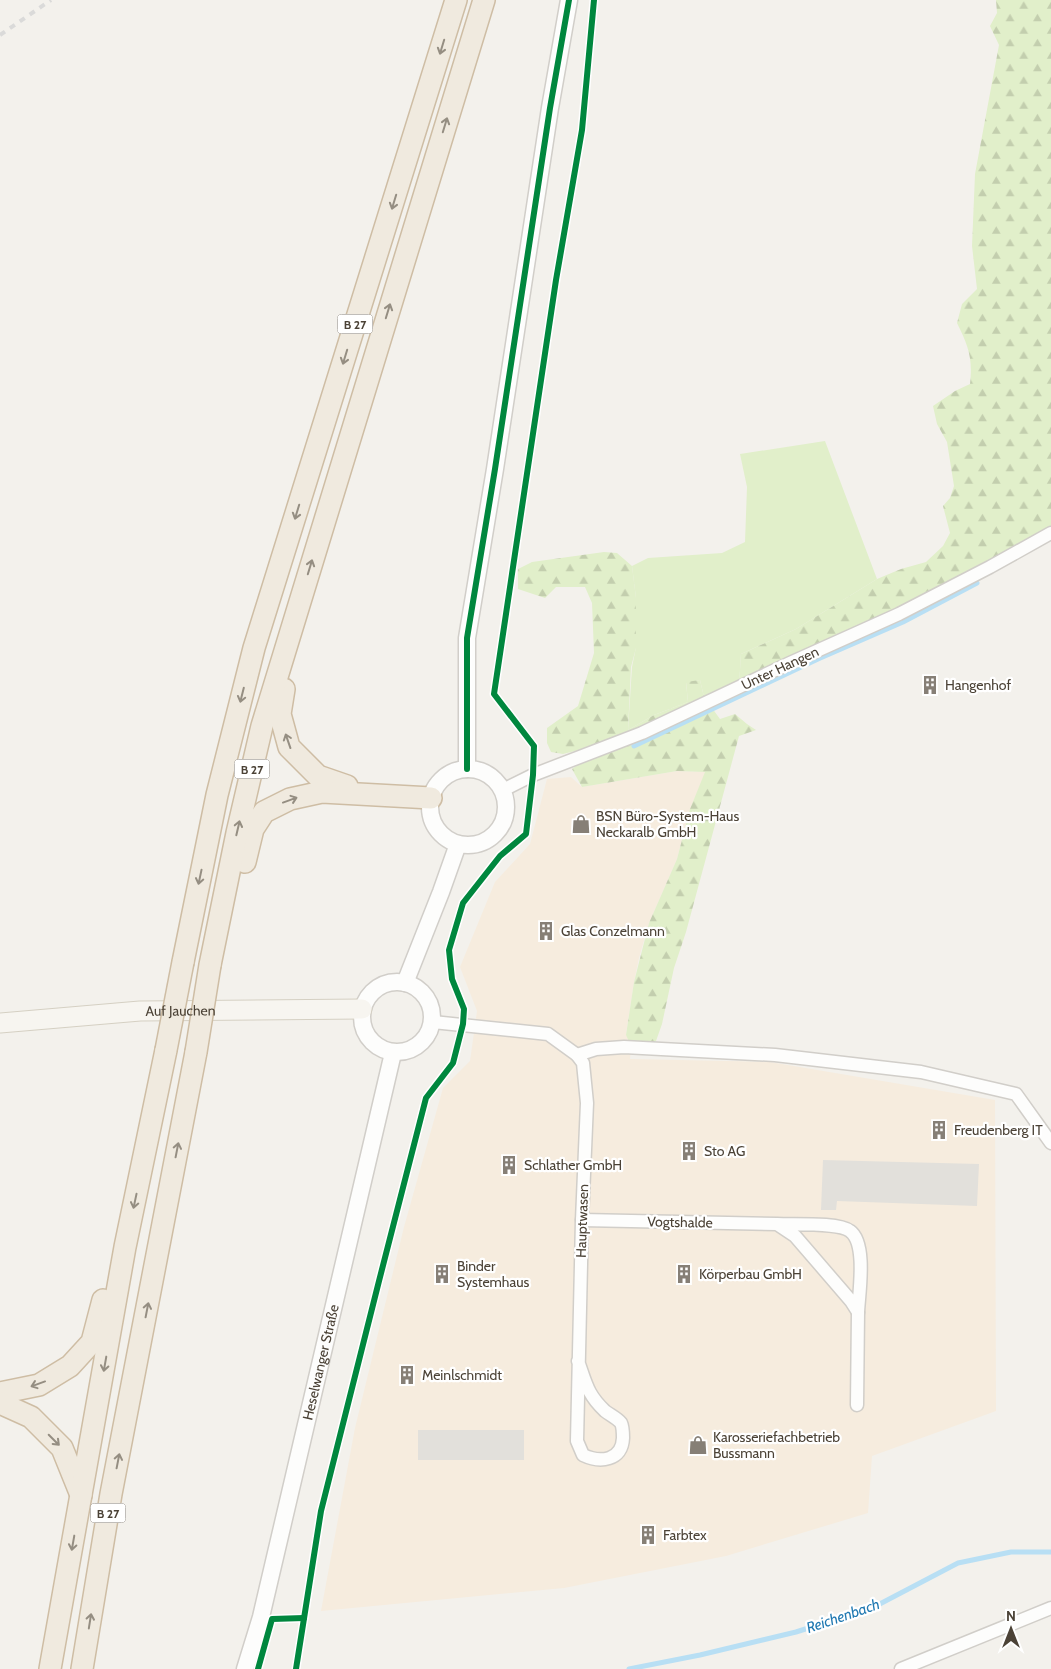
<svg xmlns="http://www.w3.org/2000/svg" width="1051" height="1669" viewBox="0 0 1051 1669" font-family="Cabin,sans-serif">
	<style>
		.commercial { fill: #f6ecde }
		.green { fill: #e1efca }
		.forest { fill: url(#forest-firs) }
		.parking { fill: #e2e0db }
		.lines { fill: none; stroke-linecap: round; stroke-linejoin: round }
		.stream { stroke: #b8dff4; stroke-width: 5 }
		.minor-casing { stroke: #d1cec9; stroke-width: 15 }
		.tertiary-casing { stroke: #d1cec9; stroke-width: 19 }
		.secondary-casing { stroke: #d5d0c3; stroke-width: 21 }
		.trunk-casing { stroke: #cebda4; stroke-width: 24 }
		.minor { stroke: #fdfdfc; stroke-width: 12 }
		.tertiary { stroke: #fdfdfc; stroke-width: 16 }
		.secondary { stroke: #f7f5f0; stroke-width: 19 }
		.trunk { stroke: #f0eadf; stroke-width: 21 }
		.rail { stroke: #dadad9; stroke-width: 4; stroke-dasharray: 6 6; stroke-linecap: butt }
		.trunk-bridge-casing { stroke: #cebda4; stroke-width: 24; stroke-linecap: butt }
		.trunk-bridge { stroke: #f0eadf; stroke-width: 21 }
		.cycleway-casing { stroke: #fff; stroke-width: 9 }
		.cycleway { stroke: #00873e; stroke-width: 6 }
		.oneway { stroke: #958e82 }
		.labels { text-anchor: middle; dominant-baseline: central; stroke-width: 4.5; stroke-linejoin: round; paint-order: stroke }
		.shield { fill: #fff; stroke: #817b72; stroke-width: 1 }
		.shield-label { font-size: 12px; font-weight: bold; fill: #4b4236 }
		.street-label { font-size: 14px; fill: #4b4236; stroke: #fff }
		.poi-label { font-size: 14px; fill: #4b4236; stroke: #fff; text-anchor: start }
		.water-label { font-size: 15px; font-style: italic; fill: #2079b2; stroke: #fff }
	</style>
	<defs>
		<pattern id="forest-firs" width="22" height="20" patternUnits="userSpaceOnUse" patternTransform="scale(1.25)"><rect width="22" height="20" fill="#e1efca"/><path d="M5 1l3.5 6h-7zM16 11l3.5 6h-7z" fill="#c3ceae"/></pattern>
	</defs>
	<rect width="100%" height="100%" fill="#f3f1ec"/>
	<!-- commercial -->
	<polygon class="commercial" points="677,771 706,772 690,809 677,859 649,923 639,958 634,982 626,1034 631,1046 630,1059 770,1062 995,1100 996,1411 872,1456 868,1513 726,1556 564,1588 321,1611 355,1428 404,1227 443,1088 470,1061 477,1011 460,967 495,882 530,844 547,779 571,777 582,787"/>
	<!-- green -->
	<polygon class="green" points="825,441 877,579 796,629 741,654 739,685 707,701 704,697 700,680 686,683 688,702 654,715 628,730 632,667 636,647 636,598 632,566 648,558 722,553 745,542 747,487 740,454"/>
	<!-- forest -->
	<g class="forest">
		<path d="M 996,0 L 1051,0 L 1051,540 L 997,570 L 881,620 L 739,685 L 741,654 L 796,629 L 877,579 L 901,569 L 926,562 L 943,546 L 950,533 L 943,506 L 950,498 L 954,486 L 947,442 L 937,424 L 933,406 L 955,391 L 970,384 C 973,358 968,345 957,323 L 962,304 L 977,289 L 972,246 L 975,174 L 999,45 L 990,26 L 997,13 Z"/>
		<polygon points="604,552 617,553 632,566 636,598 636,648 631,667 628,730 654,715 688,702 686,682 700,680 704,697 720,719 735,714 747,724 756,730 739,736 686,932 674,968 662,1024 656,1041 647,1046 631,1046 626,1035 634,982 649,923 677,859 690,809 705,772 677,771 582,787 572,769 584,760 579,750 563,754 551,752 547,743 547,728 578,706 594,653 592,603 585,587 556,587 545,598 518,589 518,569 532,562"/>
	</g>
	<!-- parking -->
	<g class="parking">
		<polygon points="823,1160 979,1164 977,1206 837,1201 836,1210 821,1210"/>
		<rect x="418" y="1430" width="106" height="30"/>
	</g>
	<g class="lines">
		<!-- stream -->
		<g class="stream">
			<polyline points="634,746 818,659 903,622 977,583"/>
			<polyline points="629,1669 700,1655 796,1632 874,1607 958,1563 1011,1552 1051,1552"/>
		</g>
		<!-- minor casing -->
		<g class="minor-casing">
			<g id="minor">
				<polyline points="503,790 533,775 642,733 790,663 899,614 990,567 1051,533"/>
				<path d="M 433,1022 L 548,1034 L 577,1055 L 583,1063 L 587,1103 L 582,1220 L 577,1441 L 583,1455 C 600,1463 622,1461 623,1438 C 623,1433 623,1427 621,1423 C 617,1418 610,1415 605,1411 C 587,1394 586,1383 578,1361"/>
				<polyline points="577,1055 596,1049 624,1047 775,1055 921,1072 1016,1094 1051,1143"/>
				<path d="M 582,1220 L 777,1224 L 795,1236 L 851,1301 L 858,1312 C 859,1293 867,1243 850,1231 C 838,1222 793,1225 777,1224"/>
				<polyline points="857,1405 858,1312"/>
				<polyline points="901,1669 1051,1608"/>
			</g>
		</g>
		<!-- tertiary casing -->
		<g class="tertiary-casing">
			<g id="tertiary">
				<polyline points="467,769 467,638 495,469 550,108 569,0"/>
				<circle cx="468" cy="807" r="38"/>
				<circle cx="397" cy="1017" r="35"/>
				<polyline points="405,983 441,892 458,844"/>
				<path id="s1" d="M 245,1669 L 261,1617 L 393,1053"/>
			</g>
		</g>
		<!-- secondary casing -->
		<g class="secondary-casing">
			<g id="secondary">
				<path id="s2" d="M 0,1023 L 140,1011 L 362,1009"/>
			</g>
		</g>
		<!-- trunk casing -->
		<g class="trunk-casing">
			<g id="trunk">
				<polyline points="284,689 280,714 289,747 318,776 347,786"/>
				<polyline points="245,862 253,829 264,812 290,799 322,792 431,798"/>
				<polyline points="183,962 217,795 254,648 456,0"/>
				<polyline points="210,965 237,833 262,726 484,0"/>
				<polyline points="0,1393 39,1385 70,1366 92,1342 103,1300"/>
				<polyline points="0,1403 31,1417 62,1448 81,1495"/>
				<polyline points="50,1669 125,1247 166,1050"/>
				<polyline points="82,1669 111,1494 196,1052"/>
			</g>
		</g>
		<!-- minor -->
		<use href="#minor" class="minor"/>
		<!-- tertiary -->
		<use href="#tertiary" class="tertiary"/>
		<!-- secondary -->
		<use href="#secondary" class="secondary"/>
		<!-- trunk -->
		<use href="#trunk" class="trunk"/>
		<!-- rail -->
		<polyline class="rail" points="0,35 51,0"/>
		<!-- trunk-bridge casing -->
		<g class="trunk-bridge-casing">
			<g id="trunk-bridge">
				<polyline points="166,1050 183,962"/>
				<polyline points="196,1052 210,965"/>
			</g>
		</g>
		<!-- trunk-bridge -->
		<use href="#trunk-bridge" class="trunk-bridge"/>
		<!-- cycleway casing -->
		<g class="cycleway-casing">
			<g id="cycleway">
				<polyline points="467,769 467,638 495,469 550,108 569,0"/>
				<polyline points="258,1669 272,1619 304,1618"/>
				<polyline points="296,1669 321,1511 379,1281 426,1098 453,1063 463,1024 464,1009 452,979 449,950 463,903 500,856 526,834 533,775 534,746 494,694 556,280 582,130 594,0"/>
			</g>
		</g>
		<!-- cycleway -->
		<use href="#cycleway" class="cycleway"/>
	</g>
	<!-- one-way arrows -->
	<defs><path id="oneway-shaft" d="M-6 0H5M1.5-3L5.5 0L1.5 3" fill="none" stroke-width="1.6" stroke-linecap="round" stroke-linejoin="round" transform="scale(1.25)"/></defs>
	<g class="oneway">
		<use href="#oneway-shaft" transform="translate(442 47) rotate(107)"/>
		<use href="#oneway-shaft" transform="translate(445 125) rotate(-73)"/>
		<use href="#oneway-shaft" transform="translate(394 202) rotate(107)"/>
		<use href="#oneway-shaft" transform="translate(388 311) rotate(-73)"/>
		<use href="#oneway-shaft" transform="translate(345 357) rotate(107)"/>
		<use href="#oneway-shaft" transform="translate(297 512) rotate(107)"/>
		<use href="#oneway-shaft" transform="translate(310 567) rotate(-73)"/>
		<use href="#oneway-shaft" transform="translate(242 695) rotate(104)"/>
		<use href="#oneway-shaft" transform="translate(288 741) rotate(-109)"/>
		<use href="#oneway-shaft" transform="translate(290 800) rotate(-20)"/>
		<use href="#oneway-shaft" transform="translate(238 828) rotate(-77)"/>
		<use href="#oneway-shaft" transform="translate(200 877) rotate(102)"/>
		<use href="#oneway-shaft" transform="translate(177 1150) rotate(-79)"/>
		<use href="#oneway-shaft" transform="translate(135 1201) rotate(102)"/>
		<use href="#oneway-shaft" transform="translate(147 1310) rotate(-79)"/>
		<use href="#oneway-shaft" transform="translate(105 1364) rotate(100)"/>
		<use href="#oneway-shaft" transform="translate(38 1384) rotate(160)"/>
		<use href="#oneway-shaft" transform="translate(54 1440) rotate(45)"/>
		<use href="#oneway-shaft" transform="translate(118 1461) rotate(-79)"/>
		<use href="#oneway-shaft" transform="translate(73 1543) rotate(100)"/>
		<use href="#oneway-shaft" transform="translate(90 1621) rotate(-81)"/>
	</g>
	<!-- icons -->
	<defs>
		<g id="building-bare" transform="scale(1.5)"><path d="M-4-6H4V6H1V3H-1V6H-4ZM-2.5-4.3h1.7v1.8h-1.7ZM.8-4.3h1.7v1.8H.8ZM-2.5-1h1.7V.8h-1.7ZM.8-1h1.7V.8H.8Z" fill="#867f76" stroke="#fff" stroke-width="2.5" paint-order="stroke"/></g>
		<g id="shop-bare" transform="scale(1.5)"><path d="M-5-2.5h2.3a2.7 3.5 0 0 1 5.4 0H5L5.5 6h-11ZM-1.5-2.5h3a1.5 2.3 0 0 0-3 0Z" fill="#867f76" stroke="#fff" stroke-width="2.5" paint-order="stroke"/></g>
	</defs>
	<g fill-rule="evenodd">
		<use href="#building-bare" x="930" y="685"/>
		<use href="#shop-bare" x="581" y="824"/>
		<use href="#building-bare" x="546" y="931"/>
		<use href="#building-bare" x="939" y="1130"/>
		<use href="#building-bare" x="689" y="1151"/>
		<use href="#building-bare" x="509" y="1165"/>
		<use href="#building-bare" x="442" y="1274"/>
		<use href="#building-bare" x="684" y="1274"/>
		<use href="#building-bare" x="407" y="1375"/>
		<use href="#shop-bare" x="698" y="1445"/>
		<use href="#building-bare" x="648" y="1535"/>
	</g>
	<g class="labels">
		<!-- shield labels -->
		<g class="shield">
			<rect x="337.5" y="314.5" width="35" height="19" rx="4"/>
			<rect x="234.5" y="759.5" width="35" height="19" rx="4"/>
			<rect x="90.5" y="1503.5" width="35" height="19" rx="4"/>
		</g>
		<g class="shield-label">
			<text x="355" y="324">B 27</text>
			<text x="252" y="769">B 27</text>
			<text x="108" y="1513">B 27</text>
		</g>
		<!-- street labels -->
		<g class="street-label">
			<text transform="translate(780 668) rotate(-25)">Unter Hangen</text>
			<text stroke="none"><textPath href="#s2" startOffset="181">Auf Jauchen</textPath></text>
			<text transform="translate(582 1221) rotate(-88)">Hauptwasen</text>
			<text transform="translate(680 1222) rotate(1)">Vogtshalde</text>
			<text stroke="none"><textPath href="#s1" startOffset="316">Heselwanger Straße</textPath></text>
		</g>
		<!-- poi labels -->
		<g class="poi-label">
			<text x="945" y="685">Hangenhof</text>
			<text x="596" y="816">BSN Büro-System-Haus<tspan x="596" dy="16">Neckaralb GmbH</tspan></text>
			<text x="561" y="931">Glas Conzelmann</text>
			<text x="954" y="1130">Freudenberg IT</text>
			<text x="704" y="1151">Sto AG</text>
			<text x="524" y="1165">Schlather GmbH</text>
			<text x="457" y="1266">Binder<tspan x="457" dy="16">Systemhaus</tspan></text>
			<text x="699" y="1274">Körperbau GmbH</text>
			<text x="422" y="1375">Meinlschmidt</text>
			<text x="713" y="1437">Karosseriefachbetrieb<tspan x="713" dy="16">Bussmann</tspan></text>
			<text x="663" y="1535">Farbtex</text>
		</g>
		<!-- water labels -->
		<g class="water-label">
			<text transform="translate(843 1616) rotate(-19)">Reichenbach</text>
		</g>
	</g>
	<!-- north arrow -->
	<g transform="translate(1011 1629)" stroke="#ffffff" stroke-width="4" paint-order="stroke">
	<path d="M0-4L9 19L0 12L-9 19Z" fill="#4b4236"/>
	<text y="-8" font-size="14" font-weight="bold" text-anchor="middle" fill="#4b4236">N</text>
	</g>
</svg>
